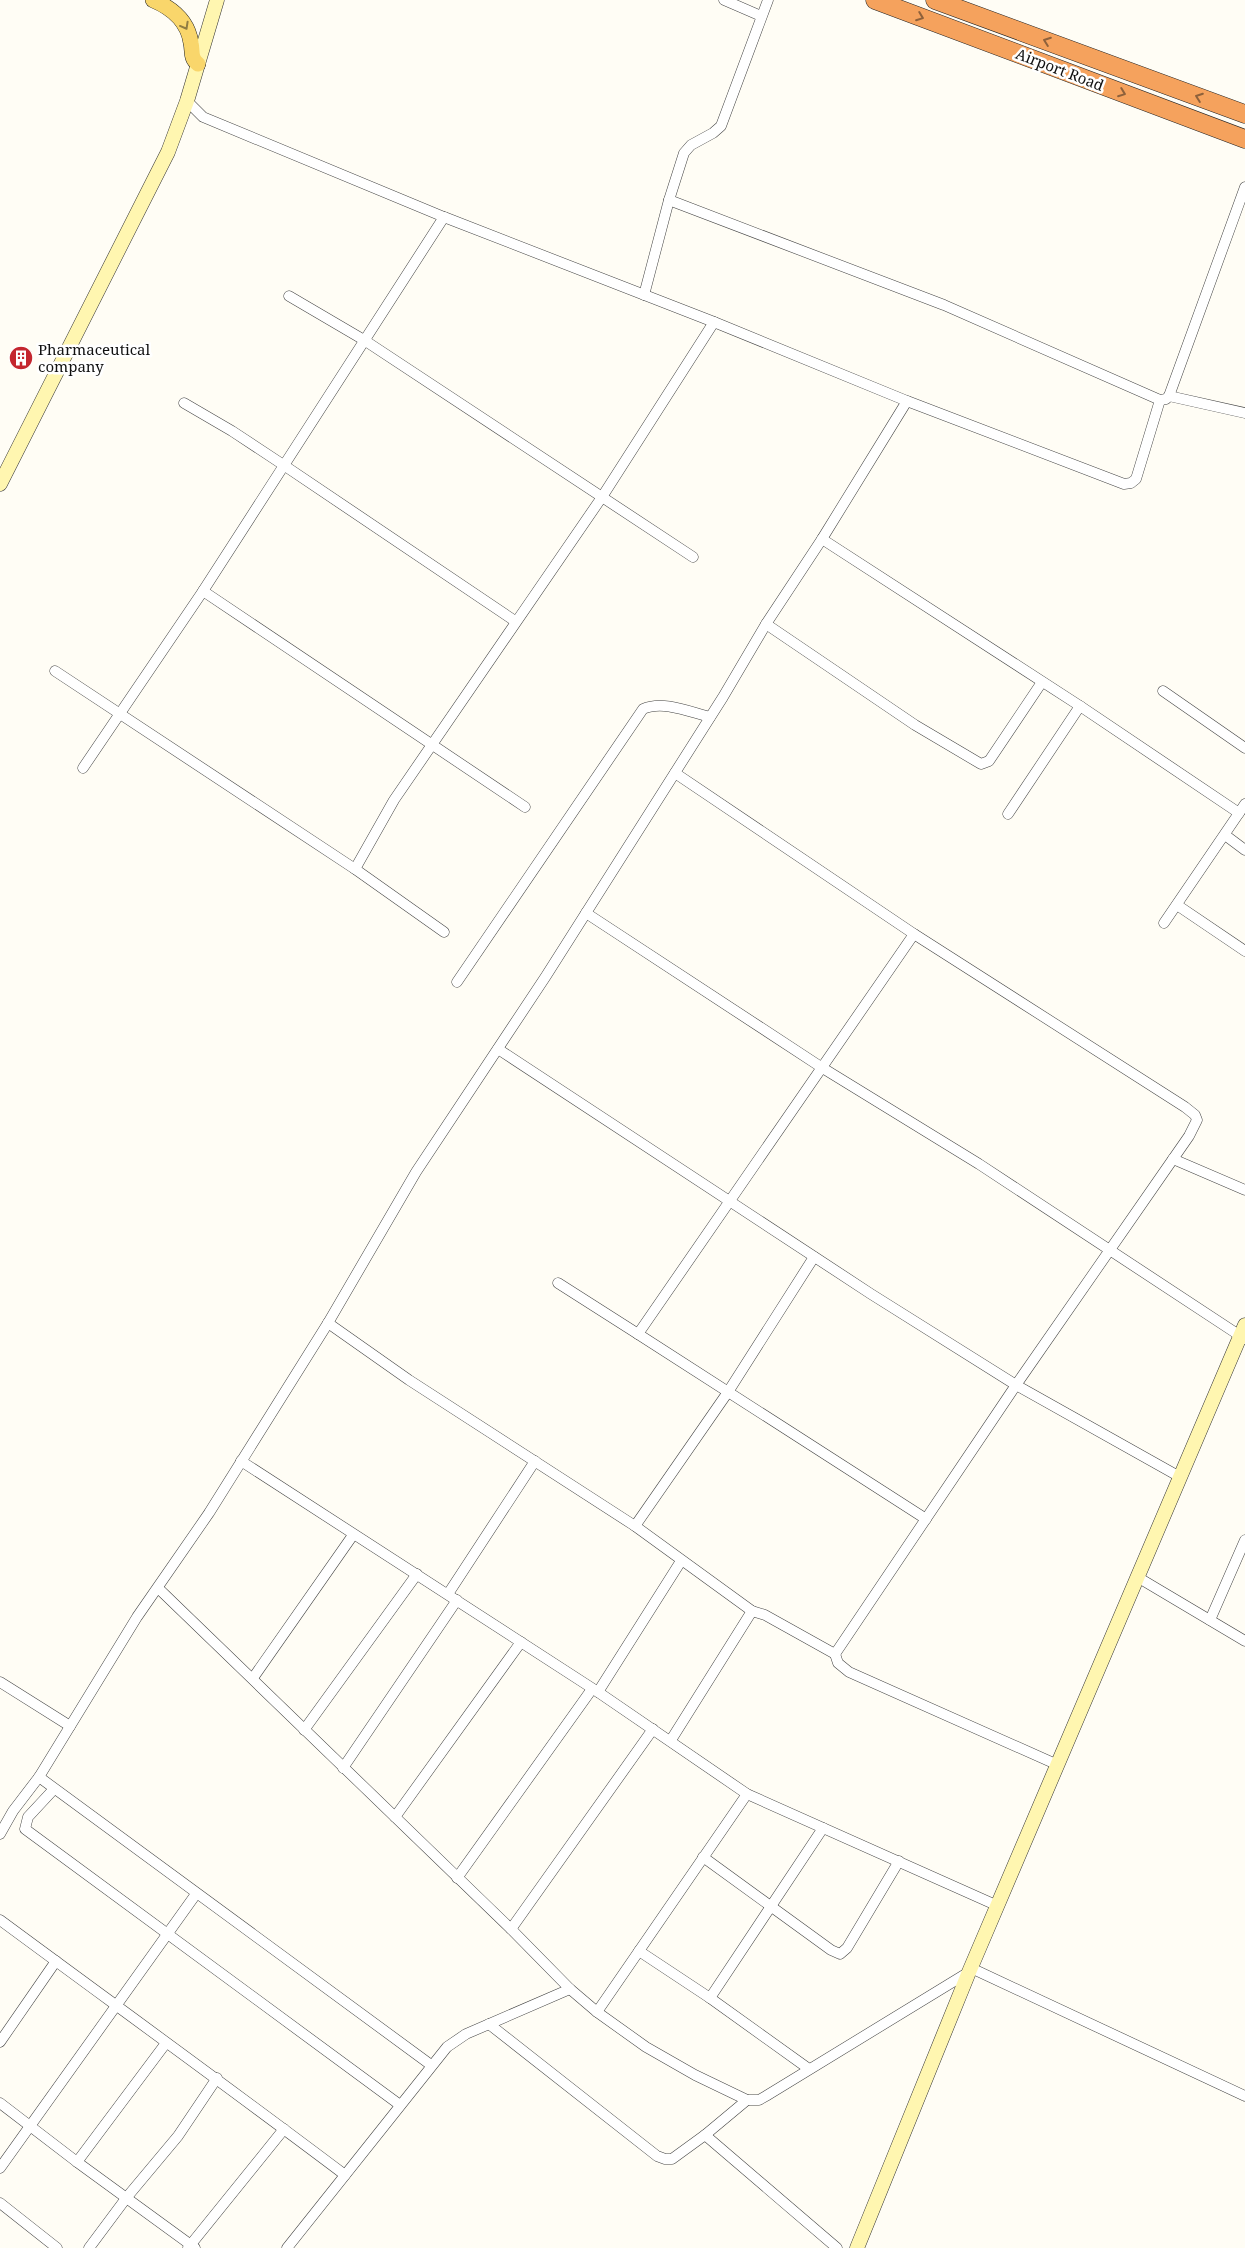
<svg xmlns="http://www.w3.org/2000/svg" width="1245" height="2248" viewBox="0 0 1245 2248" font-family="'Noto Serif',serif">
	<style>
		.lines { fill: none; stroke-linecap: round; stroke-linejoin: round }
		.street-casing { stroke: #444; stroke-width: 11 }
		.secondary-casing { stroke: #333; stroke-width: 15 }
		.primary-casing { stroke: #222; stroke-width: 16 }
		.highway-casing { stroke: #222; stroke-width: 19 }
		.street { stroke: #fff; stroke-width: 10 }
		.secondary { stroke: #fff6b0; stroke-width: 14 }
		.primary { stroke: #f9d66b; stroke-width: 15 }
		.highway { stroke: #f5a25d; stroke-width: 18 }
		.oneway { stroke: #8e613b }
		.oneway2 { stroke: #917d42 }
		.labels { text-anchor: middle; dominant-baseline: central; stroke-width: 5; stroke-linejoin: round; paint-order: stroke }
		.street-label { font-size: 15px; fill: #111; stroke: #fff }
		.poi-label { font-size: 15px; fill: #111; stroke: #fff; text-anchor: start }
	</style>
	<rect width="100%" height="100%" fill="#fffdf5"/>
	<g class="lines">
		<!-- street casing -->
		<g class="street-casing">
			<g id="street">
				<polyline points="724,0 761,16"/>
				<polyline points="187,101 203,117 444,217 714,322 907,401 1124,484 1131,483 1136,479 1160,400"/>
				<polyline points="669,200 944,305 1160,400 1166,399 1169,396 1245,187"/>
				<polyline points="644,295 669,200 684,153 691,145 713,133 721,126 768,0"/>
				<polyline points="289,296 364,340 693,557"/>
				<polyline points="1169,396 1245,413"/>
				<polyline points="184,403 232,431 285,466 515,621"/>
				<polyline points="822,539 1080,706 1008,814"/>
				<polyline points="203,591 525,807"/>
				<polyline points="766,624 915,725 981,764 989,761 1042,682"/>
				<polyline points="55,671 355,869 444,932"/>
				<polyline points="1163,691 1245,748"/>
				<polyline points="1080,706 1239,813 1245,804"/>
				<polyline points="83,768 203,591 444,217"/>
				<polyline points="675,773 914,934 1185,1107 1195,1115 1197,1120 1189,1136 1016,1385 835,1654"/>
				<polyline points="1225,835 1245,850"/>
				<polyline points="355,869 394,800 602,497 714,322"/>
				<polyline points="1177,905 1245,951"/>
				<polyline points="586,913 821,1067 979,1164 1245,1339"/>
				<polyline points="1164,923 1239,813"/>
				<path d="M 457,982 L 643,709 C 663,700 690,712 710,717"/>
				<polyline points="498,1049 871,1294 1016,1385 1180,1477"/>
				<polyline points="1173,1159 1245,1190"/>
				<polyline points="558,1283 638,1334 914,934"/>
				<polyline points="328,1323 409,1380 635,1526 752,1611 765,1615 835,1654 838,1663 849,1672 1058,1765"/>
				<polyline points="638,1334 926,1519"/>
				<polyline points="241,1461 598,1692 747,1794 998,1906"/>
				<polyline points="635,1526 728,1392 814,1257"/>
				<polyline points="1139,1578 1245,1641"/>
				<polyline points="158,1588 511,1929 570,1989 597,2012 646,2047 695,2075 747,2100 759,2100 766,2096 969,1972"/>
				<polyline points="448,1594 535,1461"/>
				<polyline points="1210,1620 1245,1540"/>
				<polyline points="253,1678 353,1535"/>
				<polyline points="0,1682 70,1726"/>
				<polyline points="598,1692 681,1561"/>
				<polyline points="304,1730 417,1574"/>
				<polyline points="671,1740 752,1611"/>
				<polyline points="343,1768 457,1600"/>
				<polyline points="39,1777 431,2065"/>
				<polyline points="54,1789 28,1817 25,1829 400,2105"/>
				<polyline points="395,1817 521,1642"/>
				<polyline points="0,1834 13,1811 39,1777 137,1617 209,1513 328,1323 416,1172 546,976 723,697 766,624 822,539 907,401"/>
				<polyline points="703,1857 831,1950 840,1954 847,1948 899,1861"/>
				<polyline points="457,1878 592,1689"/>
				<path d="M 0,1920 C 115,2005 231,2089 345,2175"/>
				<polyline points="511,1929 653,1729"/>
				<polyline points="639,1951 710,1998 823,1828"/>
				<polyline points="971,1968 1245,2096"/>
				<polyline points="710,1998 809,2069"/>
				<polyline points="597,2012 747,1794"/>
				<polyline points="489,2024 657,2156 665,2159 672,2159 705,2135 837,2248"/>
				<polyline points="0,2042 56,1961"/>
				<polyline points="0,2103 77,2162 195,2248"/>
				<polyline points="705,2135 747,2100"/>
				<polyline points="77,2162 166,2043"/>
				<polyline points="0,2168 196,1894"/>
				<polyline points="0,2203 57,2248"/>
				<polyline points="89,2248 127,2197 178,2136 217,2078"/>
				<polyline points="188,2248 284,2129"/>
				<polyline points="287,2248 447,2047 466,2034 570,1989"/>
			</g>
		</g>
		<!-- secondary casing -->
		<g class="secondary-casing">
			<g id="secondary">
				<polyline points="0,484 168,152 187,101 217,0"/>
				<polyline points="857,2248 969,1972 1245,1325"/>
			</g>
		</g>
		<!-- primary casing -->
		<g class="primary-casing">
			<path id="primary" d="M 153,0 C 172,8 188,21 191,43 C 193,51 190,58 198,64"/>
		</g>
		<!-- highway casing -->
		<g class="highway-casing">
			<g id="highway">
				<polyline points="875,0 1245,139"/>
				<polyline points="935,0 1245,114"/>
			</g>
		</g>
		<!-- street -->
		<use href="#street" class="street"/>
		<!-- secondary -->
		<use href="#secondary" class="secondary"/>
		<!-- primary -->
		<use href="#primary" class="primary"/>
		<!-- highway -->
		<use href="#highway" class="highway"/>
	</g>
	<!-- one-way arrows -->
	<defs><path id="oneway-chevron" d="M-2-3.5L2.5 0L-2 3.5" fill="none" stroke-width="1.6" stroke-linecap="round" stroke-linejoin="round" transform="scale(1.25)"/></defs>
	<g class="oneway">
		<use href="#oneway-chevron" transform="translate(920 17) rotate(21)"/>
		<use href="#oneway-chevron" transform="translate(1047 41) rotate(-160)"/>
		<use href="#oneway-chevron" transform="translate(1122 93) rotate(21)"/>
		<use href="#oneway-chevron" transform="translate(1199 97) rotate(-160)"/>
	</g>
	<use class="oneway2" href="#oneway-chevron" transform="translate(185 26) rotate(61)"/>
	<!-- icons -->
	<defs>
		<g id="building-disc" transform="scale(1.25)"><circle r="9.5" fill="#c4262e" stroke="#fff"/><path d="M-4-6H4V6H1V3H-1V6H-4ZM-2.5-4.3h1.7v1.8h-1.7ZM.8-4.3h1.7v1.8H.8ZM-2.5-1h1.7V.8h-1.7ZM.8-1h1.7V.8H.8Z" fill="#fff"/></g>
	</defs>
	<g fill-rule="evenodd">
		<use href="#building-disc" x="21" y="358"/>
	</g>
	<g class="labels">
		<!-- street labels -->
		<g class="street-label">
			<text transform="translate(1060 69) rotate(21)">Airport Road</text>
		</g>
		<!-- poi labels -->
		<g class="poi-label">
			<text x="38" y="349">Pharmaceutical<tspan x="38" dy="17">company</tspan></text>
		</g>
	</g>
</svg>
